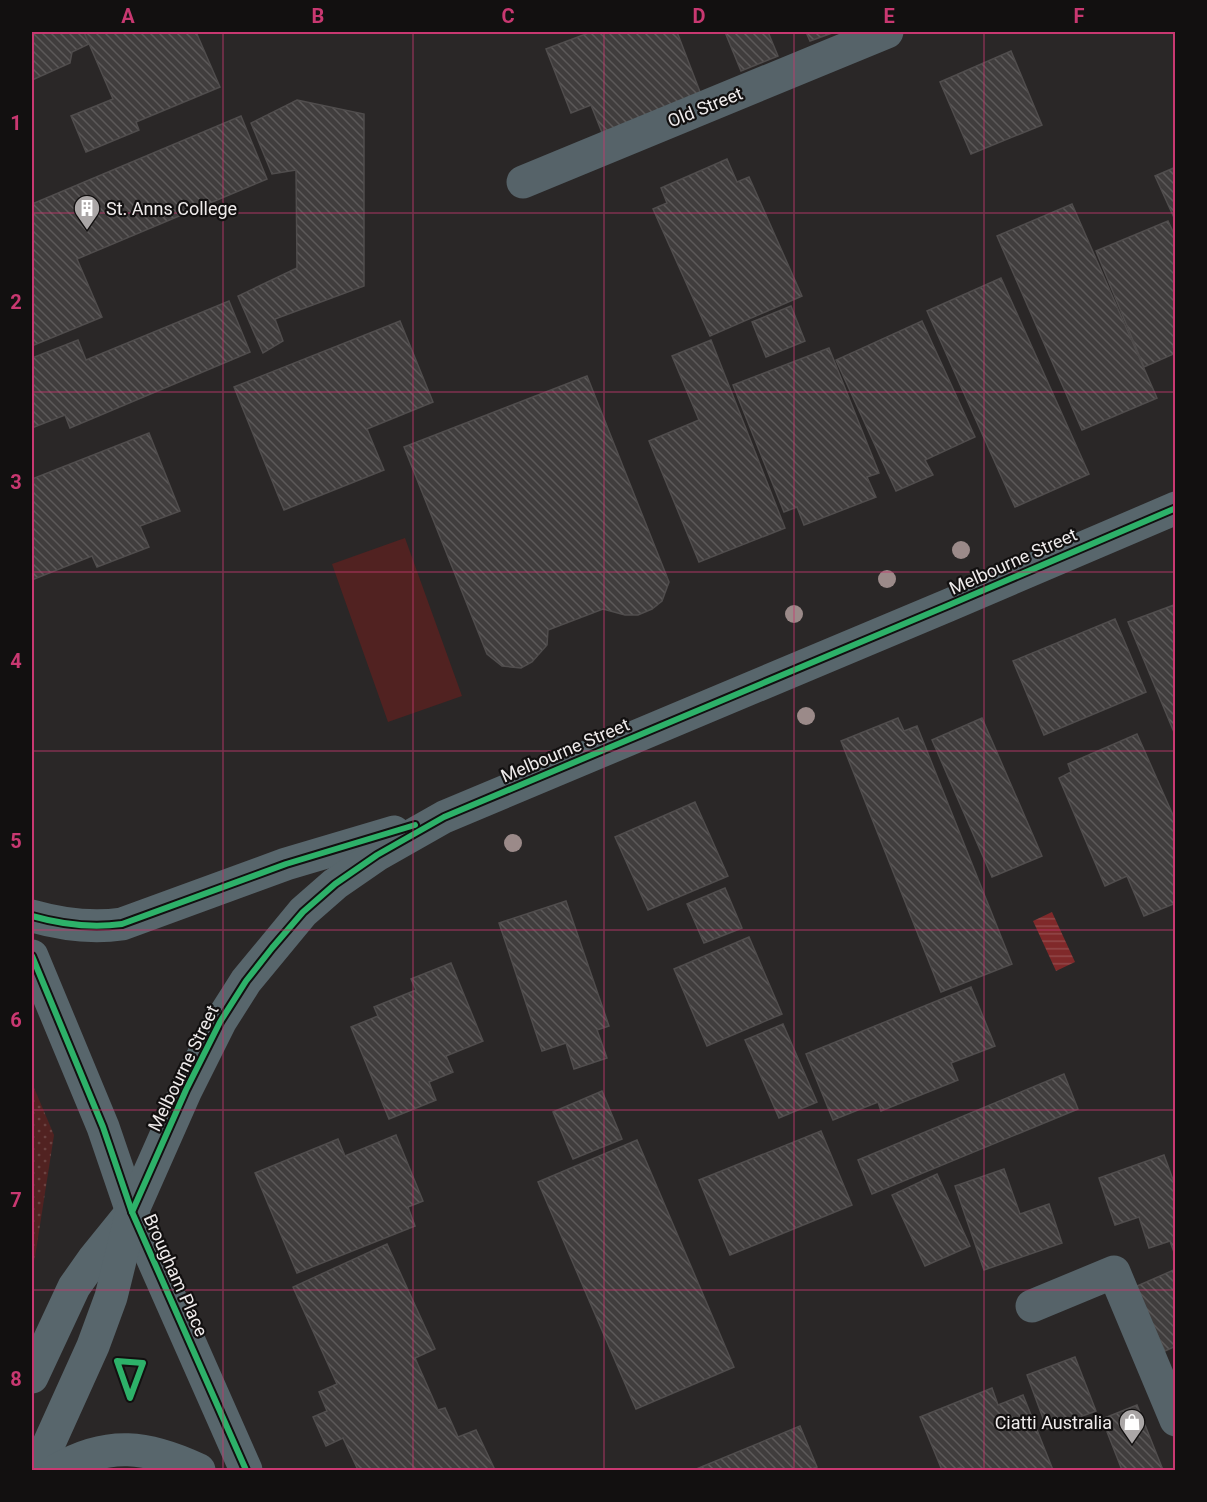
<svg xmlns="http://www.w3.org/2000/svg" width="1207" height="1502" viewBox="0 0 1207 1502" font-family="Roboto,sans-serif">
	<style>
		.park { fill: url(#park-dots) }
		.pitch { fill: #512221 }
		.water { fill: url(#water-rules) }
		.building { fill: url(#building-back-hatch); stroke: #504d4d; stroke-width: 1.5 }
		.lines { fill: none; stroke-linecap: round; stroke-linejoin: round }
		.street { stroke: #566369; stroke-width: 33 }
		.secondary { stroke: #58666c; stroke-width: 33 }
		.cycleway-casing { stroke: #121010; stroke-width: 10 }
		.cycleway { stroke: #2db169; stroke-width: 6 }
		.tree { fill: #9b8a89 }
		.grid { fill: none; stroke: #c93871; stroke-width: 1.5; stroke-opacity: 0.55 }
		.labels { text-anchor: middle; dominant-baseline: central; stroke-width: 4.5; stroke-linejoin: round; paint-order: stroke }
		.street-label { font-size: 18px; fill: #efebeb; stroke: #121010 }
		.poi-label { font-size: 18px; fill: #efebeb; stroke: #121010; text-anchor: start }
		.neatline { fill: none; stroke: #c93871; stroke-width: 2 }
		.grid-label { font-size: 20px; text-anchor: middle; font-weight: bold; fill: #c93871 }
	</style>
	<defs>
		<pattern id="park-dots" width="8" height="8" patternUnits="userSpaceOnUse" patternTransform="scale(1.5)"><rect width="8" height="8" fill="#512221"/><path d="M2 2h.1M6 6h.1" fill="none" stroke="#6a4241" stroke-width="1.8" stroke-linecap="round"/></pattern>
		<pattern id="water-rules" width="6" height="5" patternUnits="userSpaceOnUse" patternTransform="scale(1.5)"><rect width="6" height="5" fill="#80292a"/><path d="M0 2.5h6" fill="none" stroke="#924849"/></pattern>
		<pattern id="building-back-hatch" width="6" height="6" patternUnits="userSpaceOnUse" patternTransform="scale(1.5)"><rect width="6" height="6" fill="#403d3d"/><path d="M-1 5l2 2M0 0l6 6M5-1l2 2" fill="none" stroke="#5c5959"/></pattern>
	</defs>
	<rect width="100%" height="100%" fill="#2a2727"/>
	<!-- park -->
	<polygon class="park" points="32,1083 54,1135 35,1257 32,1269"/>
	<!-- pitch -->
	<polygon class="pitch" points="405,538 462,696 388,722 332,564"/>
	<!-- water -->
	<polygon class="water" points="1052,912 1075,962 1056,971 1033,921"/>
	<!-- building -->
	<g class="building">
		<polygon points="32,32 84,32 89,44 72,52 70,63 32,80"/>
		<polygon points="84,32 196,32 220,87 136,122 139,130 86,152 71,116 113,99"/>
		<polygon points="591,32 677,32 702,97 603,135 591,105 571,113 546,49"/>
		<polygon points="725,32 768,32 778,56 741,71"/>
		<polygon points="806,32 835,32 810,41"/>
		<polygon points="1011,51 1042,125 971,154 940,82"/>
		<polygon points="297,100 364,114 364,286 275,319 283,341 263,353 238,296 297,268 296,170 272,174 251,123"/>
		<polygon points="241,116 267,179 77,259 102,317 32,346 32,204"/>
		<polygon points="727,159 737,182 749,177 802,296 710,336 653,209 667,203 661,188"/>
		<polygon points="1176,167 1176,222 1155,176"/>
		<polygon points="1072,204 1157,398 1082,430 997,236"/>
		<polygon points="1168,221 1176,238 1176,346 1173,347 1176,353 1144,367 1096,251"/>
		<polygon points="1001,278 1089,474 1015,507 927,311"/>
		<polygon points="229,301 250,352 70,428 65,415 32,428 32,358 78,340 86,360"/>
		<polygon points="791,306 805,341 766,357 752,322"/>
		<polygon points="400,321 433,402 367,429 384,470 284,510 234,387"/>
		<polygon points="922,321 975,437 925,460 933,475 896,491 836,360"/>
		<polygon points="711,340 785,528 699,562 649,441 699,420 672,356"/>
		<polygon points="829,348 879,473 867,477 876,497 804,525 797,507 784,512 733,385"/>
		<polygon points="587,376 669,582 662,601 652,609 638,615 625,615 603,609 548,630 547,645 532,662 521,668 502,666 487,654 404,447"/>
		<polygon points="149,433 180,511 140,526 149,547 97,567 92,556 32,580 32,479"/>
		<polygon points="1174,605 1176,608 1176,737 1128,622"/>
		<polygon points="1115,619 1146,692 1044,735 1013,661"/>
		<polygon points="898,718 904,731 917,726 1012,964 941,992 841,741"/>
		<polygon points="982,718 1042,856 992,877 932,740"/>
		<polygon points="1137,734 1176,822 1176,903 1144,916 1127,876 1105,886 1059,778 1071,772 1068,764"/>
		<polygon points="695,802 728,876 648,910 615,837"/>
		<polygon points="725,888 742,928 704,943 687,904"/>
		<polygon points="566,901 609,1026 597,1030 607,1058 574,1069 566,1043 542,1051 499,923"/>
		<polygon points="749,937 782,1014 707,1046 674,969"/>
		<polygon points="451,963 483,1041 446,1056 453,1072 429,1082 436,1100 389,1119 351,1027 378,1016 374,1007 416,990 411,979"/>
		<polygon points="971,987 995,1046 951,1063 958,1080 881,1111 878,1102 833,1120 806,1054"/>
		<polygon points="783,1024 817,1102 779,1118 745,1040"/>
		<polygon points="1064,1074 1078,1109 872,1194 858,1160"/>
		<polygon points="602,1091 622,1139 573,1159 553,1112"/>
		<polygon points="821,1131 852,1205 730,1255 699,1180"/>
		<polygon points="396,1135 423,1201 408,1207 415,1226 297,1273 255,1173 338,1139 345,1156"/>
		<polygon points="637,1140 734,1367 636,1409 538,1182"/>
		<polygon points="1164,1155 1176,1188 1176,1258 1170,1241 1149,1248 1139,1217 1115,1225 1099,1178"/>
		<polygon points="1004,1169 1020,1214 1049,1204 1062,1243 984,1270 955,1186"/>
		<polygon points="937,1174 970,1246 925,1266 892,1195"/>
		<polygon points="387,1244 435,1349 415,1358 438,1410 445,1408 458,1437 476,1430 495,1470 358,1470 343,1438 326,1446 313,1417 327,1411 319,1392 337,1384 293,1287"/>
		<polygon points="1176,1269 1176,1346 1165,1351 1135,1287"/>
		<polygon points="1075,1357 1096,1411 1047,1429 1027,1375"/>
		<polygon points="992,1388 998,1405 1023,1395 1053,1470 962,1470 961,1467 953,1470 942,1470 920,1417"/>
		<polygon points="1137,1405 1163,1470 1122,1470 1102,1419"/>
		<polygon points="800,1426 817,1467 809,1470 694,1470"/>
	</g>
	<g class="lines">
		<!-- street -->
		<g class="street">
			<polyline points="523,182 887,32"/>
			<polyline points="1032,1306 1114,1272 1176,1420"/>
		</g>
		<!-- secondary -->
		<g class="secondary">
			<path d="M 32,916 C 60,924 93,928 122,924 L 286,864 L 394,832"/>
			<polyline points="32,956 103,1127 132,1212 246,1470"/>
			<polyline points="32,1377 74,1287 93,1260 127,1218"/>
			<polyline points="37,1470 93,1346 111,1297 132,1212 186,1090 220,1022 246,981 303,912 335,884 377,855 444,817 949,605 1176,508"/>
			<path d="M 57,1470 C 108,1440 148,1446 199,1470"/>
		</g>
		<!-- cycleway casing -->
		<g class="cycleway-casing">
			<g id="cycleway">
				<path d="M 32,916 C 60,924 93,928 122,924 L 286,864 L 415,825"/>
				<polyline points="32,956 103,1127 132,1212 246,1470"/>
				<polyline points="132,1212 186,1090 220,1022 246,981 272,948 303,912 335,884 377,855 444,817 949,605 1176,508"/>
				<polygon points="117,1361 143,1363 130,1398"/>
			</g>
		</g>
		<!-- cycleway -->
		<use href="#cycleway" class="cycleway"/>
	</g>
	<!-- trees -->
	<g class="tree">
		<circle cx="961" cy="550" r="9"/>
		<circle cx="887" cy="579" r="9"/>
		<circle cx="794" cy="614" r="9"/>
		<circle cx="806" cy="716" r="9"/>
		<circle cx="513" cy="843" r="9"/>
	</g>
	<!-- grid -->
	<path class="grid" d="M 223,32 L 223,1470M 413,32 L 413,1470M 604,32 L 604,1470M 794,32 L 794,1470M 984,32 L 984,1470M 32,213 L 1176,213M 32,392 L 1176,392M 32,572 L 1176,572M 32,751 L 1176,751M 32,930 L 1176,930M 32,1110 L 1176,1110M 32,1290 L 1176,1290"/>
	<!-- icons -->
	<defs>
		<g id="building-pin" transform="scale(1.35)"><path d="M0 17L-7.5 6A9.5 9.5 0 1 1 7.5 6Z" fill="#aaa6a6" stroke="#121010"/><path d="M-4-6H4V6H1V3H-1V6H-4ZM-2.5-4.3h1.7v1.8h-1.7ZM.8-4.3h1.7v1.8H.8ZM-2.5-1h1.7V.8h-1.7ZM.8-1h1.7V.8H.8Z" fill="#fff"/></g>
		<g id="shop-pin" transform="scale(1.35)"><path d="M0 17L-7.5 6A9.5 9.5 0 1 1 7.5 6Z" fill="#aaa6a6" stroke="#121010"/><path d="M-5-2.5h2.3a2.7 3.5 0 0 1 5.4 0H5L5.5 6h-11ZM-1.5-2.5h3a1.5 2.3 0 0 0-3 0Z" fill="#fff"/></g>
	</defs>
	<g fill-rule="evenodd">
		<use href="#building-pin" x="87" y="208"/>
		<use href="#shop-pin" x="1132" y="1422"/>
	</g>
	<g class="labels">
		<!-- street labels -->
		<g class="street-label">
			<text transform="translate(705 107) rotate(-22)">Old Street</text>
			<text transform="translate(1013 561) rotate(-24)">Melbourne Street</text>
			<text transform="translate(565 750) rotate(-23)">Melbourne Street</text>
			<text transform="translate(183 1068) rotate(-64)">Melbourne Street</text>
			<text transform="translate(176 1275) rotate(66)">Brougham Place</text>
		</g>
		<!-- poi labels -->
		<g class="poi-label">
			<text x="106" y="208">St. Anns College</text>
			<text x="1112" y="1422" text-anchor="end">Ciatti Australia</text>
		</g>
	</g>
	<!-- border -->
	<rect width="1207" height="1502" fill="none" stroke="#121010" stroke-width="66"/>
	<rect x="33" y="33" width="1141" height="1436" class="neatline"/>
	<g class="grid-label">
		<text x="128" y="23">A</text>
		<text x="318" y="23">B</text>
		<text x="508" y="23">C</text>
		<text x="699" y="23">D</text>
		<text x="889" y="23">E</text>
		<text x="1079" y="23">F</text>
		<text x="16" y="130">1</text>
		<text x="16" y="309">2</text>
		<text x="16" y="489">3</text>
		<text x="16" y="668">4</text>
		<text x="16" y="848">5</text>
		<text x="16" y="1027">6</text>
		<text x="16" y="1207">7</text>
		<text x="16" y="1386">8</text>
	</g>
</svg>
